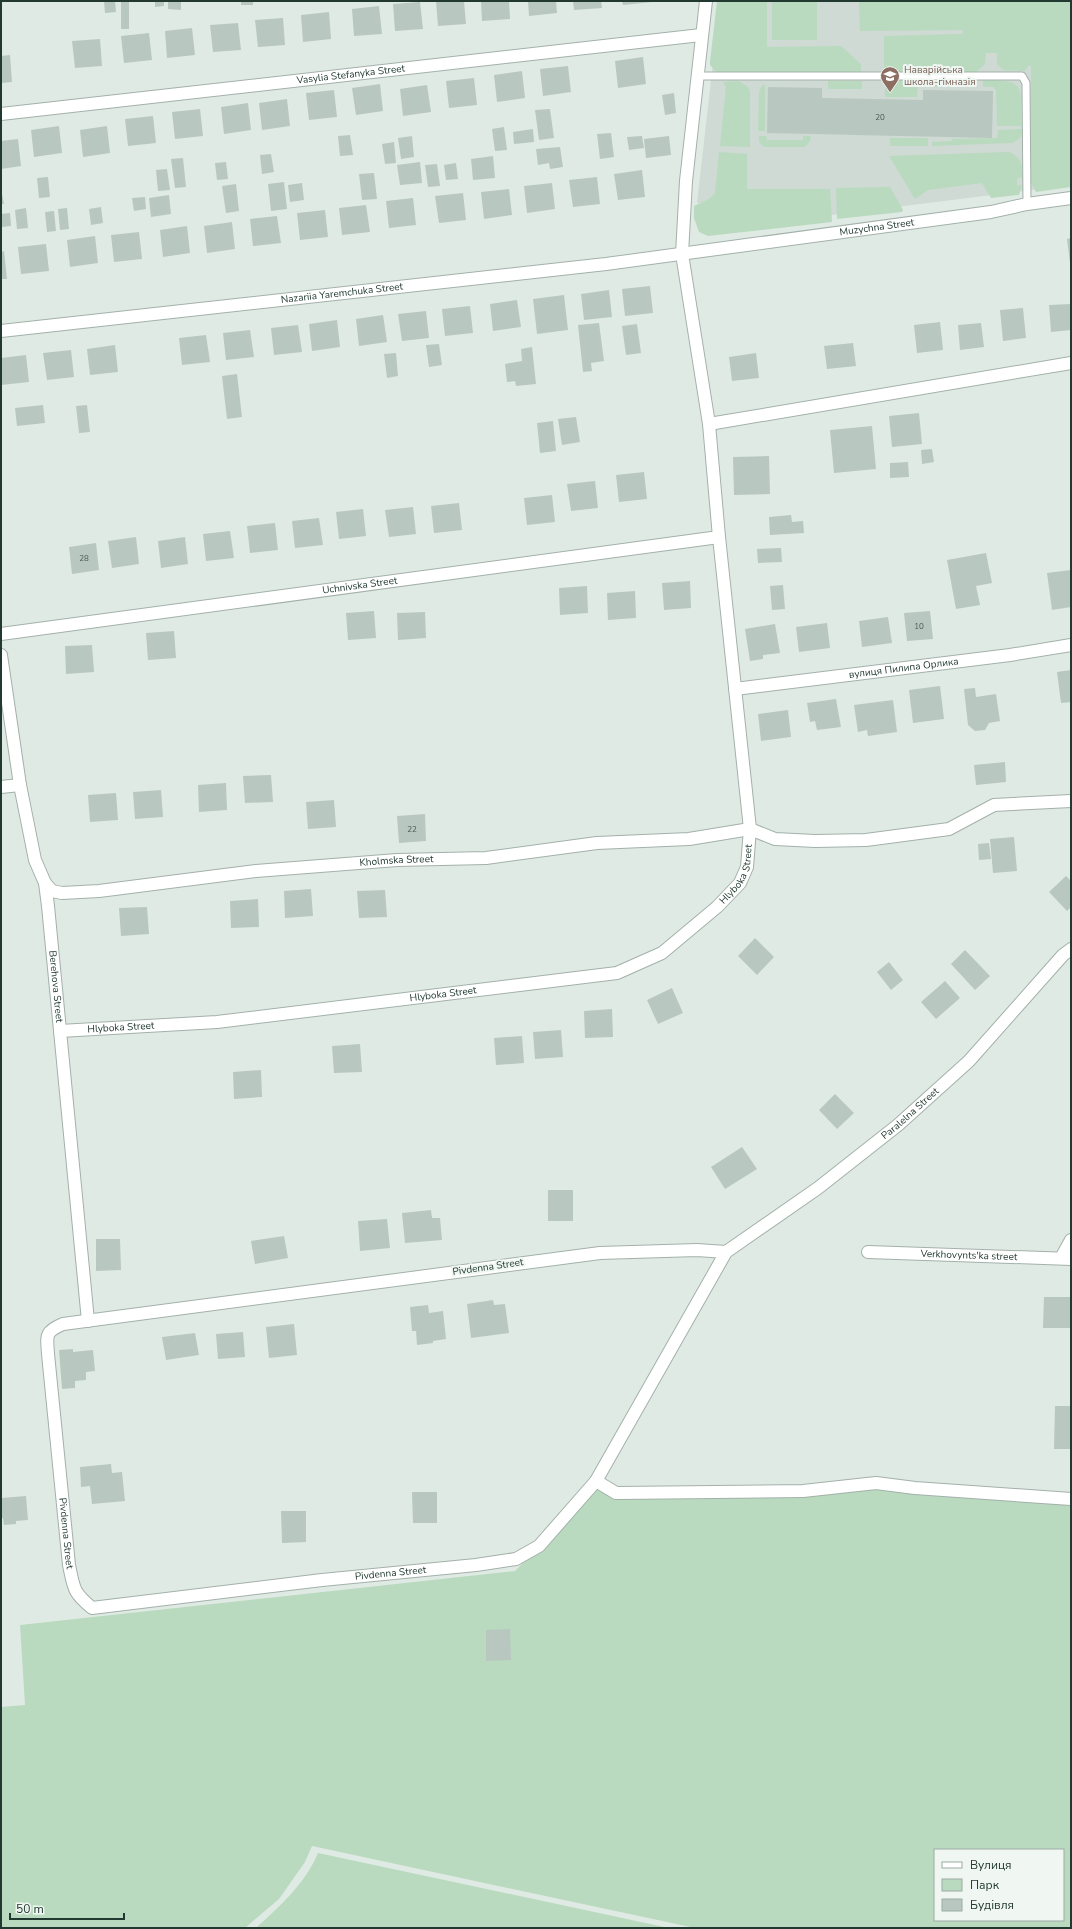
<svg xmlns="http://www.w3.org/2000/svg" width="1072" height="1929" viewBox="0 0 1072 1929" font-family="'Nunito Sans',sans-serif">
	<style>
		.built { fill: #cedad3 }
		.green { fill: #b9dabf; fill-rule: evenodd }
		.building { fill: #b8c7c0 }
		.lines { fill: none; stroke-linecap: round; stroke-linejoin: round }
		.lane-casing { stroke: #a3b1aa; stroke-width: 9 }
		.street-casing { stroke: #a3b1aa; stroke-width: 14 }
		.lane { stroke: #fff; stroke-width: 7 }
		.street { stroke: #fff; stroke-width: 12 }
		.labels { text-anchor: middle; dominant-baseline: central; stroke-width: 4; stroke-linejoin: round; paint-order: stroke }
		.number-label { font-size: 8px; fill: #475c54 }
		.education-label { font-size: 10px; fill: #785e54; stroke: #f0f7f3; text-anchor: start }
		.street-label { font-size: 10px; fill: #213930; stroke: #f0f7f3 }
	</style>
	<rect width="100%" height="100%" fill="#e0eae4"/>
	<!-- built -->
	<polygon class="built" points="720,1 1071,1 1071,185 743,226 743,203 697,203"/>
	<!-- green -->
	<g class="green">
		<polygon points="717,1 767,1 767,47 841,46 861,64 861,73 717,73 710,65 710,61"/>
		<rect x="772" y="1" width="45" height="39"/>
		<polygon points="859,1 1071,1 1071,187 1036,192 1031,183 1031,66 1028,66 1025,71 1003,70 997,64 997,53 986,53 985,64 976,72 884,72 884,36 962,34 963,30 860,31"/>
		<polygon points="885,80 971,80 971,87 918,87 917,97 885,97"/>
		<path d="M 983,80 C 1028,80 1020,86 1021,126 L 997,126 L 996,90 L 993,87 L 983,87 Z"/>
		<polygon points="739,81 748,87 750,92 750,147 720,146 726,87 723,82"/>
		<rect x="828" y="81" width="34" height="8"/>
		<polygon points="765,84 765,131 758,131 759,92 761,87"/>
		<path d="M 1022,129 C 1022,137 1019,140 1012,143 L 932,146 L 932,142 L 952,141 L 952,139 L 997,138 L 998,130 Z"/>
		<polygon points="759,136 766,136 767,140 803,140 803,136 811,136 810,141 805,147 764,147 759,142"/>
		<rect x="890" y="138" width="38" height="8"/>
		<polygon points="719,152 747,154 747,189 830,189 832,222 708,236 699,232 694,218 694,206 709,199 715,193"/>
		<path d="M 1009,152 C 1022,157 1022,165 1022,177 L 1017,178 L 1017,186 L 1022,185 L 1019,195 L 991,198 L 982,183 L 928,190 L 915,199 L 889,156 Z"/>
		<polygon points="890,187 903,210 902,212 837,219 836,188"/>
		<path d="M 596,1481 L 616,1493 L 876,1483 L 1071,1499 L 1071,1928 L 695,1928 L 312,1846 L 305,1862 L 279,1899 L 245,1928 L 1,1928 L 1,1707 L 25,1705 L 20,1625 L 515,1571 L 539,1546 ZM 935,1850 L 1063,1850 L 1063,1920 L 935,1920 Z"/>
		<path d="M 318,1853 L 669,1928 L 256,1928 C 280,1906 305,1884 318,1853 Z"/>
	</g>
	<!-- building -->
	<g class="building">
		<polygon points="104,1 115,1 116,12 105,13"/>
		<rect x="121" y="1" width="8" height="28"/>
		<polygon points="155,1 164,1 164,6 155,7"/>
		<polygon points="168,1 181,1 181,10 168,9"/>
		<rect x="241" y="1" width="12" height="4"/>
		<polygon points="436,1 464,1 466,24 438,26"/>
		<polygon points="481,1 509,1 510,19 482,21"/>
		<polygon points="528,1 556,1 557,13 529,16"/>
		<polygon points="573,1 601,1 602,8 574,10"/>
		<polygon points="622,1 652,1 652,2 623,5"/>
		<polygon points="420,2 423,29 395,31 393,4"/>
		<polygon points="379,6 382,34 354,36 352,9"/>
		<polygon points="329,12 331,39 303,42 301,15"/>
		<polygon points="283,18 285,45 258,47 255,20"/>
		<polygon points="238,23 241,50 213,52 210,25"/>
		<polygon points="192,28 195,55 167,58 165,31"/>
		<polygon points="149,33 152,60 124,63 121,36"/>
		<polygon points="100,39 102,66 75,68 72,41"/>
		<polygon points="10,55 12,82 1,83 1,56"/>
		<polygon points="643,57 646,84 618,88 615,61"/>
		<polygon points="568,66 571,92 543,96 540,69"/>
		<polygon points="522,71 525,98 497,102 494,75"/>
		<polygon points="474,78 477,105 449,108 446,81"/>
		<polygon points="380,84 383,111 356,115 352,88"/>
		<polygon points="427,85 431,112 403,116 400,89"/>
		<polygon points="768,87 822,88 822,98 923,100 923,90 993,91 992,138 767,133"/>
		<polygon points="334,90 337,117 309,120 306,93"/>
		<polygon points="674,93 676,113 665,115 662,95"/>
		<polygon points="287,99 290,126 262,130 259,103"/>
		<polygon points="248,103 251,130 224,134 221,107"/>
		<polygon points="200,109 203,136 175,139 172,112"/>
		<polygon points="550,109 554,138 539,140 535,110"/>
		<polygon points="153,116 156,143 128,146 125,119"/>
		<polygon points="59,126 62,153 34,157 31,130"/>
		<polygon points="107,126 110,153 83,157 80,130"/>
		<polygon points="504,127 507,150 495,151 492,129"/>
		<polygon points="533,129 534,142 514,144 513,132"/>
		<polygon points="611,133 614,157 600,159 597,134"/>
		<polygon points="350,135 353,155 340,156 338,136"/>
		<polygon points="412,136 414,157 401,159 398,138"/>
		<polygon points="642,136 644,148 629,150 627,137"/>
		<polygon points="669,136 671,155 646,158 644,139"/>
		<polygon points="18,139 21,166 1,169 1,141"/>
		<polygon points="394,142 396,163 385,164 382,144"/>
		<polygon points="560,147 563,167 550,169 549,163 538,165 536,149"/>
		<polygon points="271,154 274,172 262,174 260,155"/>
		<polygon points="493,156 495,178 473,180 471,159"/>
		<polygon points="183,158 186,187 175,188 171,159"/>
		<polygon points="226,162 228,179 217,180 215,163"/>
		<polygon points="420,162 422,183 400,185 397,165"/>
		<polygon points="456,163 458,179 446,180 444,165"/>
		<polygon points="437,164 440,186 428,187 425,165"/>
		<polygon points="167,169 170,190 158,191 156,170"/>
		<polygon points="642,170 645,197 618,200 614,174"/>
		<polygon points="374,173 377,199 362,200 359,174"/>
		<polygon points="48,177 50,197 39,198 37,178"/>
		<polygon points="597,177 600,204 573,207 569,180"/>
		<polygon points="284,182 287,209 271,211 268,184"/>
		<polygon points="302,183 304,200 290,202 288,185"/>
		<polygon points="552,183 555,209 527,213 524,186"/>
		<polygon points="236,184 239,211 226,213 222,186"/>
		<polygon points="1,189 4,204 1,204"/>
		<polygon points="509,189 512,215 484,219 481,192"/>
		<polygon points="463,193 466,220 439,223 435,196"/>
		<polygon points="169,195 171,214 151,217 149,198"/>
		<polygon points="145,197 146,209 134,211 132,198"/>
		<polygon points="413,198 416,225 389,228 386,201"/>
		<polygon points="366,205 370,232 342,235 339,208"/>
		<polygon points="101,207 103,223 91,225 89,209"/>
		<polygon points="26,208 28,228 17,229 15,210"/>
		<polygon points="67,208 69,229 60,230 58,209"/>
		<polygon points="325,210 328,237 300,240 297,213"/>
		<polygon points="54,211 56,231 47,232 45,212"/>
		<polygon points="10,213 11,226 1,227 1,214"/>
		<polygon points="277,216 281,243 253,246 250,219"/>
		<polygon points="232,222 235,249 207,253 204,226"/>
		<polygon points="187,226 190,253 163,257 160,230"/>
		<polygon points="139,232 142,259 114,262 111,235"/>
		<polygon points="95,236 98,263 70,267 67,240"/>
		<polygon points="1071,238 1071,263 1070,263 1067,239"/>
		<polygon points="46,244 49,271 21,274 18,247"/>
		<polygon points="4,251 7,279 1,279 1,252"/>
		<polygon points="650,286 653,313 625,316 622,289"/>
		<polygon points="609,290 612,317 584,320 581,294"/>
		<polygon points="564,295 568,330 537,334 533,299"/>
		<polygon points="517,300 521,327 493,331 490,304"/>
		<polygon points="1071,304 1071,330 1051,332 1049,305"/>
		<polygon points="470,306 473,333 445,336 442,309"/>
		<polygon points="1023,308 1026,338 1003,341 1000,310"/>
		<polygon points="426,311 429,338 402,341 398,314"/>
		<polygon points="383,315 387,342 359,346 356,319"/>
		<polygon points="337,320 340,347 312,351 309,324"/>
		<polygon points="940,322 943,350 917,353 914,325"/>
		<polygon points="599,323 604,361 591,363 592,371 583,372 578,325"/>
		<polygon points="981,323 984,347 960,350 958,325"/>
		<polygon points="637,324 641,353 626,355 622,326"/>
		<polygon points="298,325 302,352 274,355 271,328"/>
		<polygon points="250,330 254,357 226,360 223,333"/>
		<polygon points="206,335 210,362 182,365 179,338"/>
		<polygon points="853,343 856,366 827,369 824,346"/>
		<polygon points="439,344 442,365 429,367 426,345"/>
		<polygon points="115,345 118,372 90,375 87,349"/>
		<polygon points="532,347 536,384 516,386 515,381 507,382 505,364 522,361 521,349"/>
		<polygon points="71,350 74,377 47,380 43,353"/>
		<polygon points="396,353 398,376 387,378 384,354"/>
		<polygon points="756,353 759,378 732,381 729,357"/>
		<polygon points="26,355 29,382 1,385 1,358"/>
		<polygon points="237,374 242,417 227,419 222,376"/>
		<polygon points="43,405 45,423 17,426 15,408"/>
		<polygon points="87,405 90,432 79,433 76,406"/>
		<polygon points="919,413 922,444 892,447 889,416"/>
		<polygon points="576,417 580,442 562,445 558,419"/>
		<polygon points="553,421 556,451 540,453 537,423"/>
		<polygon points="872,426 876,469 834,473 830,430"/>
		<polygon points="932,449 934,462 922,464 921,450"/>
		<polygon points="769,456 770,494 734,495 733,457"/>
		<polygon points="908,462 909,477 890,478 890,463"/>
		<polygon points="644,472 647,499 619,502 616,475"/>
		<polygon points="595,481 598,508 571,511 567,484"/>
		<polygon points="552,495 555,522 527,525 524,498"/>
		<polygon points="459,503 462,530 434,533 431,506"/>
		<polygon points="413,507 416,534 389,537 385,510"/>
		<polygon points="363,509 366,536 339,539 336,512"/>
		<polygon points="791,515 792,522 803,521 804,533 770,535 769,517"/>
		<polygon points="319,518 323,545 295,548 292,521"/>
		<polygon points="275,523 278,550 250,553 247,526"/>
		<polygon points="230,531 234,558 206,561 203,534"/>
		<polygon points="136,537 139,564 112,568 108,541"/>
		<polygon points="185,537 188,564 161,568 158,541"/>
		<polygon points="96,543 99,570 72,574 69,547"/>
		<polygon points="781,548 782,562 758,563 757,549"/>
		<polygon points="986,553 992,583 976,586 980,605 956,609 947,560"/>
		<polygon points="1071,570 1071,607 1052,610 1047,573"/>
		<polygon points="690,581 691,608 664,610 662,583"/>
		<polygon points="783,585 785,609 772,610 770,586"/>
		<polygon points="587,586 588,613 560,615 559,588"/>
		<polygon points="635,591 636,618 608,620 607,593"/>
		<polygon points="374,611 376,638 348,640 346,613"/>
		<polygon points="930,611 933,639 907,641 904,613"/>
		<polygon points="425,612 426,638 398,640 397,613"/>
		<polygon points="888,617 892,643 862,647 859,621"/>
		<polygon points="827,623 830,648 799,652 796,627"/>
		<polygon points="775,624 780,653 763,655 763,659 750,661 745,629"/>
		<polygon points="174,631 176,658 148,660 146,633"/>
		<polygon points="92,645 94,672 66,674 65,646"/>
		<polygon points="1071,670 1071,702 1061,703 1057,672"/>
		<polygon points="940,686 944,719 913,723 909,690"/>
		<polygon points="975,688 976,697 996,694 1000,721 989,723 985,730 975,731 968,725 964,689"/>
		<polygon points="836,699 841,727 817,730 815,721 810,722 807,703"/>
		<polygon points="893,700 897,732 868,736 867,730 858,732 854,705"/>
		<polygon points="788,710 791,737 761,741 758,714"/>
		<polygon points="1005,762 1006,782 976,785 974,765"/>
		<polygon points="271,775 273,802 245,803 243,776"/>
		<polygon points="226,783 227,810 199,812 198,785"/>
		<polygon points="161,790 163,817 135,819 133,792"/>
		<polygon points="116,793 118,820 90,822 88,795"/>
		<polygon points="334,800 336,827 308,829 306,802"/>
		<polygon points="425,814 426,841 399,843 397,816"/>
		<polygon points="1014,837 1017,871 993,873 990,839"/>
		<polygon points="989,843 991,859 979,860 978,844"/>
		<polygon points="1066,876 1071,881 1071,907 1067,911 1049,892"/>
		<polygon points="311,889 313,916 285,918 284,891"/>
		<polygon points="385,890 387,917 359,918 357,891"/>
		<polygon points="258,899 259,927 231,928 230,901"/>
		<polygon points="147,907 149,934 121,936 119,908"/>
		<polygon points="755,938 774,957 757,975 738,956"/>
		<polygon points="965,950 990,976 975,990 951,964"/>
		<polygon points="889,962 903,980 891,990 877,972"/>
		<polygon points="945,981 960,998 936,1019 921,1002"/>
		<polygon points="672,988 683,1013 658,1024 647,1000"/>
		<polygon points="612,1009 613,1037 585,1038 584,1011"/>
		<polygon points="561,1030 563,1057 535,1059 533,1032"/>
		<polygon points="522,1036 524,1063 496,1065 494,1038"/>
		<polygon points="360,1044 362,1072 334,1073 332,1046"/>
		<polygon points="261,1070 262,1097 234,1099 233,1072"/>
		<polygon points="835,1094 854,1113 837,1129 819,1110"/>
		<polygon points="742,1147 757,1169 725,1189 711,1167"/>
		<rect x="548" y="1190" width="25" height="31"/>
		<polygon points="431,1210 432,1218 440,1218 442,1240 405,1243 402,1213"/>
		<polygon points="387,1219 390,1248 360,1251 358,1221"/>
		<polygon points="284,1236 288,1258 255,1264 251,1241"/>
		<polygon points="96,1239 120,1239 121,1270 96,1271"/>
		<polygon points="1044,1297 1071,1297 1071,1328 1043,1328"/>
		<polygon points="493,1300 494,1305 505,1304 509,1333 471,1338 467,1304"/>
		<polygon points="428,1305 429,1313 443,1311 446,1339 433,1341 433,1343 417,1345 416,1331 412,1331 410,1307"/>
		<polygon points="294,1324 297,1355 269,1358 266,1327"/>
		<polygon points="243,1332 245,1357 218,1359 216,1334"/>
		<polygon points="195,1333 199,1355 166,1360 162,1337"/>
		<polygon points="73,1349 73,1352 93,1350 95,1371 86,1372 86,1380 75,1381 75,1388 62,1389 59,1350"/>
		<polygon points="1055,1406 1071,1406 1071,1449 1054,1449"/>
		<polygon points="111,1464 112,1473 122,1472 125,1501 92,1504 90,1486 81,1487 80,1467"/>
		<polygon points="412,1492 437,1492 437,1523 413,1523"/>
		<polygon points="26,1496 28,1520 16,1521 16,1524 4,1525 3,1518 1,1518 1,1498"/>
		<polygon points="281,1511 306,1511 306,1542 282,1543"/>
		<polygon points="510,1629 511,1660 486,1661 486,1630"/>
	</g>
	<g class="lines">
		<!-- lane casing -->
		<g class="lane-casing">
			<polyline id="lane" points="697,76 1022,76 1026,83 1027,204"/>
		</g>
		<!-- street casing -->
		<g class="street-casing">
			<g id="street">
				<path id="s1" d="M 1,114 L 701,35"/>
				<path id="s2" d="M 1,331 L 606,264 L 991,212 L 1027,204 L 1071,198"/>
				<polyline points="709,424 1071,363"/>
				<path id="s3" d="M 1,634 L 719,537"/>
				<path id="s4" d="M 1,655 L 20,785 L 35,860 L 45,883 L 48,906 L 88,1321"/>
				<path id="s5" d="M 735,689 L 1010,655 L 1071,645"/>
				<polyline points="1,787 20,785"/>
				<polyline points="750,829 775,839 815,841 866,840 949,829 994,805 1071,801"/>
				<path id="s6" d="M 45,883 L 52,891 L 62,893 L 99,891 L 256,871 L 397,860 L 486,858 L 597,843 L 689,839 L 750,829"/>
				<path id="s7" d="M 60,1031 L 217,1022 L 617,973 L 662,953 L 717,907 L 740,883 L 747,867 L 750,829 L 719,537 L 709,424 L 682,254 L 686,181 L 706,1"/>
				<path id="s8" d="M 726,1252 L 697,1250 L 600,1253 L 63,1324 C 44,1332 47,1336 48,1354 L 69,1565 C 74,1589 73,1592 92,1608 L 322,1580 L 476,1565 L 516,1559 L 539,1546 L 596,1481 L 726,1252 L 818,1188 L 898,1125 L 969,1061 L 1063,955 L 1071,949"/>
				<path id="s9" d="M 868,1252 L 1071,1259"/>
				<polyline points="1061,1258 1071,1240"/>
				<polyline points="596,1481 616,1493 803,1491 876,1483 915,1488 1071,1499"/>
			</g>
		</g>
		<!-- lane -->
		<use href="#lane" class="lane"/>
		<!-- street -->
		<use href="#street" class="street"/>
	</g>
	<!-- icons -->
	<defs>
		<g id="school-pin" transform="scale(1)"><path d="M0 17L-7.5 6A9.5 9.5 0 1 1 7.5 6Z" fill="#8d6e63" stroke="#f0f7f3"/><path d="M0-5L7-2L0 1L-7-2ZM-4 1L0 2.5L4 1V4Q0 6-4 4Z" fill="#fff"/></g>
	</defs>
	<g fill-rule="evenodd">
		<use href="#school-pin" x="890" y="76"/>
	</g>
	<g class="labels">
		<!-- number labels -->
		<g class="number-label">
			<text x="880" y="117">20</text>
			<text x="84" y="558">28</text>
			<text x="919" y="626">10</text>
			<text x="412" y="829">22</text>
		</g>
		<!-- education labels -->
		<g class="education-label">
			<text x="904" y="70">Наварійська<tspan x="904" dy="12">школа-гімназія</tspan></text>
		</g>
		<!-- street labels -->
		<g class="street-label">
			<text stroke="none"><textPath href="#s1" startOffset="352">Vasylia Stefanyka Street</textPath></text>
			<text stroke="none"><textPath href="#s2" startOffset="882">Muzychna Street</textPath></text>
			<text stroke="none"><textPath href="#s2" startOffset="343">Nazariia Yaremchuka Street</textPath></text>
			<text stroke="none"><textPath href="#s3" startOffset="362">Uchnivska Street</textPath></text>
			<text stroke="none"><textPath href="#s5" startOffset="170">вулиця Пилипа Орлика</textPath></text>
			<text stroke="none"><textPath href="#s6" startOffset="357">Kholmska Street</textPath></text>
			<text stroke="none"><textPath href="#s7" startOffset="721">Hlyboka Street</textPath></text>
			<text stroke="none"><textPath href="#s4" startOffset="337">Berehova Street</textPath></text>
			<text stroke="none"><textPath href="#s7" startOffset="385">Hlyboka Street</textPath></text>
			<text stroke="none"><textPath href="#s7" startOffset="61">Hlyboka Street</textPath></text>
			<text stroke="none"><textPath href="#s8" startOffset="2002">Paralelna Street</textPath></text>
			<text stroke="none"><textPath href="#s9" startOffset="101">Verkhovynts'ka street</textPath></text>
			<text transform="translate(488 1267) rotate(-8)">Pivdenna Street</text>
			<text stroke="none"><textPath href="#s8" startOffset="886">Pivdenna Street</textPath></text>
			<text stroke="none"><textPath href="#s8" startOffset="1269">Pivdenna Street</textPath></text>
		</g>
	</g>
	<!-- border -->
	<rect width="1072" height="1929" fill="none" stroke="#213930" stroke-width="4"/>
	<!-- legend -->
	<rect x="934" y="1849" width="130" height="72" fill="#f0f7f3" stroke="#9daba5"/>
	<rect x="942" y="1862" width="20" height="6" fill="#ffffff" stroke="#9daba5"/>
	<text x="970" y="1869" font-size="12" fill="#213930">Вулиця</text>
	<rect x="942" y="1879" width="20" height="12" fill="#b9dabf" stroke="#9daba5"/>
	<text x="970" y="1889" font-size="12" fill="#213930">Парк</text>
	<rect x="942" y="1899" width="20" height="12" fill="#b8c7c0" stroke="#9daba5"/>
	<text x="970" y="1909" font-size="12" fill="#213930">Будівля</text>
	<!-- scale -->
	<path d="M10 1913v6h114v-6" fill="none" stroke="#213930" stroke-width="2"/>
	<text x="16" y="1913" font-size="12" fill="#213930" stroke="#f0f7f3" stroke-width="3" paint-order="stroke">50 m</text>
</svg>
